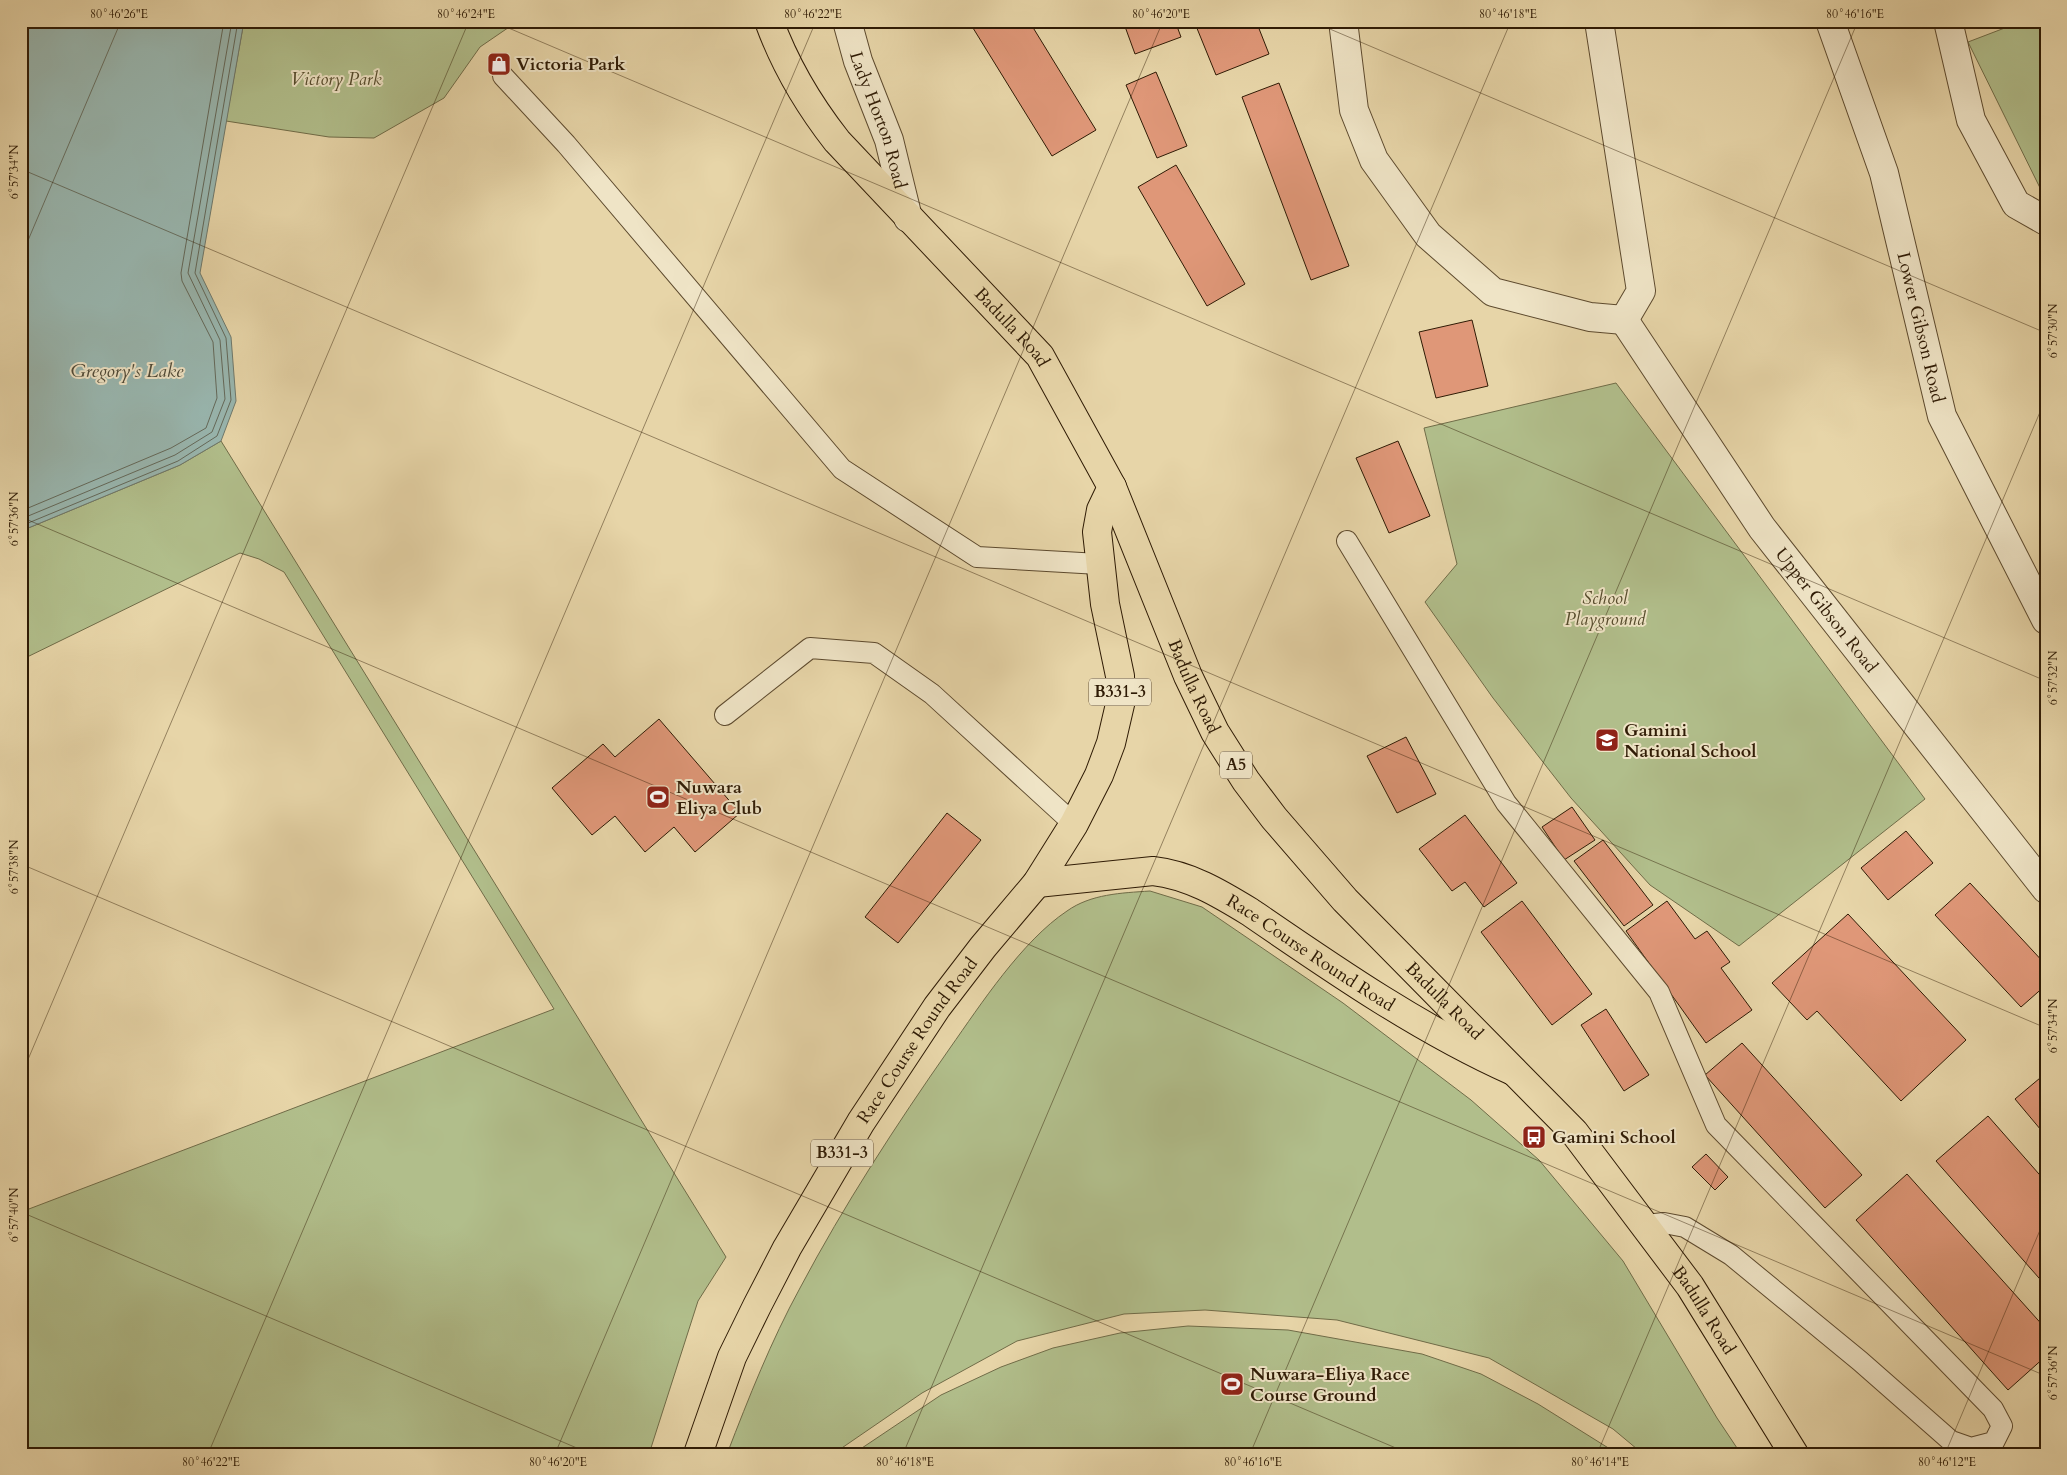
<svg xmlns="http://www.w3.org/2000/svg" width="2067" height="1475" viewBox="0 0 2067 1475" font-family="Cardo,serif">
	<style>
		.green { fill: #b1be8b; stroke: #706c48 }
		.water { fill: #99b7b0; stroke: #6f796c }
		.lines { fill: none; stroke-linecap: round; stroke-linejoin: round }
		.shore { stroke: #64695a; stroke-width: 1 }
		.building { fill: #df9778; stroke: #2f1b05 }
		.service-casing { stroke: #5d4a2e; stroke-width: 22 }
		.minor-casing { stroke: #5d4a2e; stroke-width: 30 }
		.primary-casing { stroke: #2f1b05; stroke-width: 30 }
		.trunk-casing { stroke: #2f1b05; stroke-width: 30 }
		.service { stroke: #efe4c6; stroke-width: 20 }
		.minor { stroke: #efe4c6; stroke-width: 28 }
		.primary { stroke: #e7d5a8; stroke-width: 28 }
		.trunk { stroke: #e7d5a8; stroke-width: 28 }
		.ticks { fill: none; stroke: #2f1b05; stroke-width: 1; stroke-opacity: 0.45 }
		.labels { text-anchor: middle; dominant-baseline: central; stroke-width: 4; stroke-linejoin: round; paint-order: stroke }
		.shield { fill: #efe4c6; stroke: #69573f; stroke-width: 1 }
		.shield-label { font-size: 16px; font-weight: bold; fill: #2f1b05 }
		.poi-label { font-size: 18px; font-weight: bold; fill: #2f1b05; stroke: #efe4c6; text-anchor: start }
		.park-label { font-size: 18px; font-style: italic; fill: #564c2d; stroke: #efe4c6 }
		.street-label { font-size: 18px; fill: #2f1b05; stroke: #efe4c6 }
		.water-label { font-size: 19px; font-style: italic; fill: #4f4a38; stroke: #efe4c6 }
		.neatline { fill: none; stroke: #2f1b05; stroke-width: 2 }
		.ticks-label { font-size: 12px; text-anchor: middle; fill: #2f1b05 }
	</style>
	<rect width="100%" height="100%" fill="#e7d5a8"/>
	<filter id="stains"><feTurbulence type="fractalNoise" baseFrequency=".004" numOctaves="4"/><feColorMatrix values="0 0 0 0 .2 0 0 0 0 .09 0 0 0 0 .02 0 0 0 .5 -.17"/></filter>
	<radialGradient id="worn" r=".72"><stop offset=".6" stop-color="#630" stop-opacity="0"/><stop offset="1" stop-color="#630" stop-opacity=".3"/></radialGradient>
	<!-- green -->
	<g class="green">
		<polygon points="244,21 518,21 480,47 444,98 374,138 329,137 226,121"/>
		<polygon points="2023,21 2046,21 2046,200 1968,42"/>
		<polygon points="1616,383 1925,799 1739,946 1650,885 1571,798 1493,698 1425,602 1457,564 1424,428"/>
		<polygon points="221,441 726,1257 698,1301 649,1454 21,1454 21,1212 554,1009 284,572 259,559 240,553 21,660 21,531 180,465"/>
		<path d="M 1150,891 L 1202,907 L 1343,1003 L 1471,1100 L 1539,1160 L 1623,1261 L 1717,1418 L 1741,1454 L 1643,1454 L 1613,1429 L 1489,1358 L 1337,1320 L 1205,1310 L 1124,1314 L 1017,1341 L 922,1393 L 833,1454 L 727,1454 C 749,1397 771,1341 800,1288 C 844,1205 896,1125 950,1048 C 981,1004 1022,941 1067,911 C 1091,894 1121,893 1150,891 Z"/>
		<polygon points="1188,1326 1288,1330 1422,1354 1481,1374 1538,1404 1618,1454 853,1454 941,1395 1001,1367 1053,1348 1120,1333"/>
	</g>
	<!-- water -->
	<polygon class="water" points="21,21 244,21 200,273 231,337 236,401 221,441 180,465 21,531"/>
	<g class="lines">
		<!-- shore -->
		<g class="shore">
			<polyline points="21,511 171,448 206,428 217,398 213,342 182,281 181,273 224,21"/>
			<polyline points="21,519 175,455 212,432 225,399 220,340 188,273 232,21"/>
			<polyline points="21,526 178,461 217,436 231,400 226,338 195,273 238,21"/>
		</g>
	</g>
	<!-- building -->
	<g class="building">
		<polygon points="985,21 1029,21 1096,130 1052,156 973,28"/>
		<polygon points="1123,21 1175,21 1181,37 1135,54"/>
		<polygon points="1194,21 1256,21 1269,54 1216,75"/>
		<polygon points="1156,72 1187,146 1157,158 1126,85"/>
		<polygon points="1279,83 1349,266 1311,280 1242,97"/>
		<polygon points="1176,165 1245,284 1207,306 1138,187"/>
		<polygon points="1472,320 1488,386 1436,398 1419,332"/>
		<polygon points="1398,441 1430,516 1389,533 1356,458"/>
		<polygon points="659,719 740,813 695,852 674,827 645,852 615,816 592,835 552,788 603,744 615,757"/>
		<polygon points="1406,737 1436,794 1397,813 1367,756"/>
		<polygon points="1572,807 1595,840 1564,860 1542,827"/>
		<polygon points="947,813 981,840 898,943 865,917"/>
		<polygon points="1465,815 1517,883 1484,907 1465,882 1452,891 1419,849"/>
		<polygon points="1906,831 1933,863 1888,900 1861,868"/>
		<polygon points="1603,840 1653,905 1624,926 1574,861"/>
		<polygon points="1970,883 2046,965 2046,985 2021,1007 1935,915"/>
		<polygon points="1522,901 1592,994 1552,1025 1481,932"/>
		<polygon points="1667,901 1695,939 1707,931 1730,962 1721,968 1752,1010 1706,1043 1626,931"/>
		<polygon points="1848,914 1966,1040 1901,1101 1817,1011 1807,1020 1772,983"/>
		<polygon points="1606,1009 1649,1075 1624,1091 1581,1025"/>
		<polygon points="1742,1043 1862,1175 1825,1208 1705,1075"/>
		<polygon points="2046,1073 2046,1136 2015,1099"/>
		<polygon points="1988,1116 2046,1182 2046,1286 1936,1161"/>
		<polygon points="1706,1154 1728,1177 1715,1190 1692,1167"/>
		<polygon points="1907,1174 2046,1329 2046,1356 2008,1390 1856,1220"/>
	</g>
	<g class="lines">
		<!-- service casing -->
		<g class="service-casing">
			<g id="service">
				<polyline points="503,76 566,144 842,469 977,557 1099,564"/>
				<polyline points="1347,541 1506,803 1659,992 1716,1125 1993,1409 2002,1426 1994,1442 1971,1448 1951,1441 1860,1361 1731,1255 1685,1227 1664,1223 1646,1225"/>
				<polyline points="725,715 810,648 874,653 932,694 1074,824"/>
			</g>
		</g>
		<!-- minor casing -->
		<g class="minor-casing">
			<g id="minor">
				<path id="s1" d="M 847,21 L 858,61 L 889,140 L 908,218"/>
				<polyline points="1343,21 1354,110 1374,160 1428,235 1493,292 1590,317 1624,320"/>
				<polyline points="1599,21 1641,291 1624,320"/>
				<path id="s2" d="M 1830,21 L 1884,173 L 1942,416 L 2046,620"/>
				<polyline points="1948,21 1971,120 2016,204 2046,221"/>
				<path id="s3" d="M 1624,320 L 1762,528 L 2046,889"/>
			</g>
		</g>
		<!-- primary casing -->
		<g class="primary-casing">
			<g id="primary">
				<path id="s4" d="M 1037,883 L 1153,871 C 1189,875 1219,893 1250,912 C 1333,969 1421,1030 1513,1071"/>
				<path id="s5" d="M 698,1454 L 732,1357 L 757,1306 L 787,1248 L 861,1122 L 937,1007 L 983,947 L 1037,883 L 1074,824 L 1099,775 L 1111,743 L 1121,700 L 1120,676 L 1105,604 L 1097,532 L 1101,510 L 1112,487"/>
			</g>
		</g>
		<!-- trunk casing -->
		<g class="trunk-casing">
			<g id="trunk">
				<path id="s6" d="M 769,21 C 785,65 808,104 837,141 L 1040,356 L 1112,487 L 1188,676 L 1215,732 L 1246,781 L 1274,818 L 1345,900 L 1574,1132 L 1690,1286 L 1794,1454"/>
			</g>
		</g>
		<!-- service -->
		<use href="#service" class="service"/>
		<!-- minor -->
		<use href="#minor" class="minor"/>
		<!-- primary -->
		<use href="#primary" class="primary"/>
		<!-- trunk -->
		<use href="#trunk" class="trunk"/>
	</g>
	<!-- ticks -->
	<path class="ticks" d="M 492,21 L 2046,681M 1311,21 L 2046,333M 21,169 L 2046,1028M 21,257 L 121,21M 21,517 L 2046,1376M 21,864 L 1410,1454M 21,1076 L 469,21M 21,1212 L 591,1454M 208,1454 L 816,21M 555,1454 L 1163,21M 903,1454 L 1511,21M 1250,1454 L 1858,21M 1597,1454 L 2046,398M 1945,1454 L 2046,1216"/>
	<!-- icons -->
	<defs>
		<g id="shop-square" transform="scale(1.25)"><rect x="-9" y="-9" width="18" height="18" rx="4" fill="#8f2418" stroke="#efe4c6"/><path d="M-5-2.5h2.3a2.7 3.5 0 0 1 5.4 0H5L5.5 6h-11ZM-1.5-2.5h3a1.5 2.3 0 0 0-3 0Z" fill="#fff"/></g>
		<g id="school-square" transform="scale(1.25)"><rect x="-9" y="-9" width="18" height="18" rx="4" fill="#8f2418" stroke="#efe4c6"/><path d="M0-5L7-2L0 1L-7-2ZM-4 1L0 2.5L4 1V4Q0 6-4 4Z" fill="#fff"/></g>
		<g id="stadium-square" transform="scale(1.25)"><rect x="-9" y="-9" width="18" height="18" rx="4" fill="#8f2418" stroke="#efe4c6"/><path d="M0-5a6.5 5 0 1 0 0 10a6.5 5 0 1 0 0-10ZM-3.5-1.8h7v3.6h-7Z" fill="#fff"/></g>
		<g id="bus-square" transform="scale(1.25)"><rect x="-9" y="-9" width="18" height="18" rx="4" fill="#8f2418" stroke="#efe4c6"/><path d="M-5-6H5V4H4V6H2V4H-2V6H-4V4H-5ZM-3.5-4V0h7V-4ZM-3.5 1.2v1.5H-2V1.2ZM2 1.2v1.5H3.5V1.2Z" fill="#fff"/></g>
	</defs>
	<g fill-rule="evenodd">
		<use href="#shop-square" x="499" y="64"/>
		<use href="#school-square" x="1607" y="740"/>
		<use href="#stadium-square" x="658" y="797"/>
		<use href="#bus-square" x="1534" y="1137"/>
		<use href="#stadium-square" x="1232" y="1384"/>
	</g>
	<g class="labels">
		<!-- shield labels -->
		<g class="shield">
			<rect x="1089" y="678.5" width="62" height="27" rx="4"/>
			<rect x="1220" y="751.5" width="32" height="27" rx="4"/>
			<rect x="811" y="1139.5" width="62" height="27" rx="4"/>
		</g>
		<g class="shield-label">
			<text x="1120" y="692">B331-3</text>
			<text x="1236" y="765">A5</text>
			<text x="842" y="1153">B331-3</text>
		</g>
		<!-- poi labels -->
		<g class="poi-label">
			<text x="516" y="64">Victoria Park</text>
			<text x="1624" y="730">Gamini<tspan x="1624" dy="21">National School</tspan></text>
			<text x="676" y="787">Nuwara<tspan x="676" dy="21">Eliya Club</tspan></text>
			<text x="1552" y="1137">Gamini School</text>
			<text x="1250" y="1374">Nuwara-Eliya Race<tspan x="1250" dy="21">Course Ground</tspan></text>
		</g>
		<!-- park labels -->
		<g class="park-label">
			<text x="336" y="79">Victory Park</text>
			<text x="1605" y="598">School<tspan x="1605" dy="21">Playground</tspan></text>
		</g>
		<!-- street labels -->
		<g class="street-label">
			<text stroke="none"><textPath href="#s1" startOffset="104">Lady Horton Road</textPath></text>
			<text stroke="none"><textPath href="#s2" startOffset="320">Lower Gibson Road</textPath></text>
			<text stroke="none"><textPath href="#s6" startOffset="394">Badulla Road</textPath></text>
			<text stroke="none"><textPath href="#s3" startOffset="354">Upper Gibson Road</textPath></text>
			<text stroke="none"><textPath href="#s6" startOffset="799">Badulla Road</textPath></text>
			<text stroke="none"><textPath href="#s4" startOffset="296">Race Course Round Road</textPath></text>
			<text stroke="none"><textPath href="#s6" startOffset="1204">Badulla Road</textPath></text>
			<text stroke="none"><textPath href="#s5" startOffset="470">Race Course Round Road</textPath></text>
			<text stroke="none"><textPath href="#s6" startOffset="1609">Badulla Road</textPath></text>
		</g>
		<!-- water labels -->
		<g class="water-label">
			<text x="127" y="371">Gregory's Lake</text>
		</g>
	</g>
	<!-- margin -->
	<rect width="2067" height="1475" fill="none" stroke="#e7d5a8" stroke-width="55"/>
	<rect x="28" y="28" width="2012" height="1420" class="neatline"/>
	<g class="ticks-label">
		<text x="119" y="18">80°46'26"E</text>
		<text x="466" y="18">80°46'24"E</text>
		<text x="813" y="18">80°46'22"E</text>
		<text x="1161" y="18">80°46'20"E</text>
		<text x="1508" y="18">80°46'18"E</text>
		<text x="1855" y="18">80°46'16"E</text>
		<text transform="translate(14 172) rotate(-90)" y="4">6°57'34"N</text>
		<text transform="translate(2053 331) rotate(-90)" y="4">6°57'30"N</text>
		<text transform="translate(14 519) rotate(-90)" y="4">6°57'36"N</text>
		<text transform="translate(2053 678) rotate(-90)" y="4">6°57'32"N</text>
		<text transform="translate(14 867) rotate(-90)" y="4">6°57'38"N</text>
		<text transform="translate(2053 1026) rotate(-90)" y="4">6°57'34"N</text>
		<text transform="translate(14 1215) rotate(-90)" y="4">6°57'40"N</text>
		<text transform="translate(2053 1373) rotate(-90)" y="4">6°57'36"N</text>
		<text x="211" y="1466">80°46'22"E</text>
		<text x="558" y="1466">80°46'20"E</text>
		<text x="905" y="1466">80°46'18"E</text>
		<text x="1253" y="1466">80°46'16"E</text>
		<text x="1600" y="1466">80°46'14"E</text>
		<text x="1947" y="1466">80°46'12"E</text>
	</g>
	<rect width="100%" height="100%" filter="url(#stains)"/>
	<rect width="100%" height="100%" fill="url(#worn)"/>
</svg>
